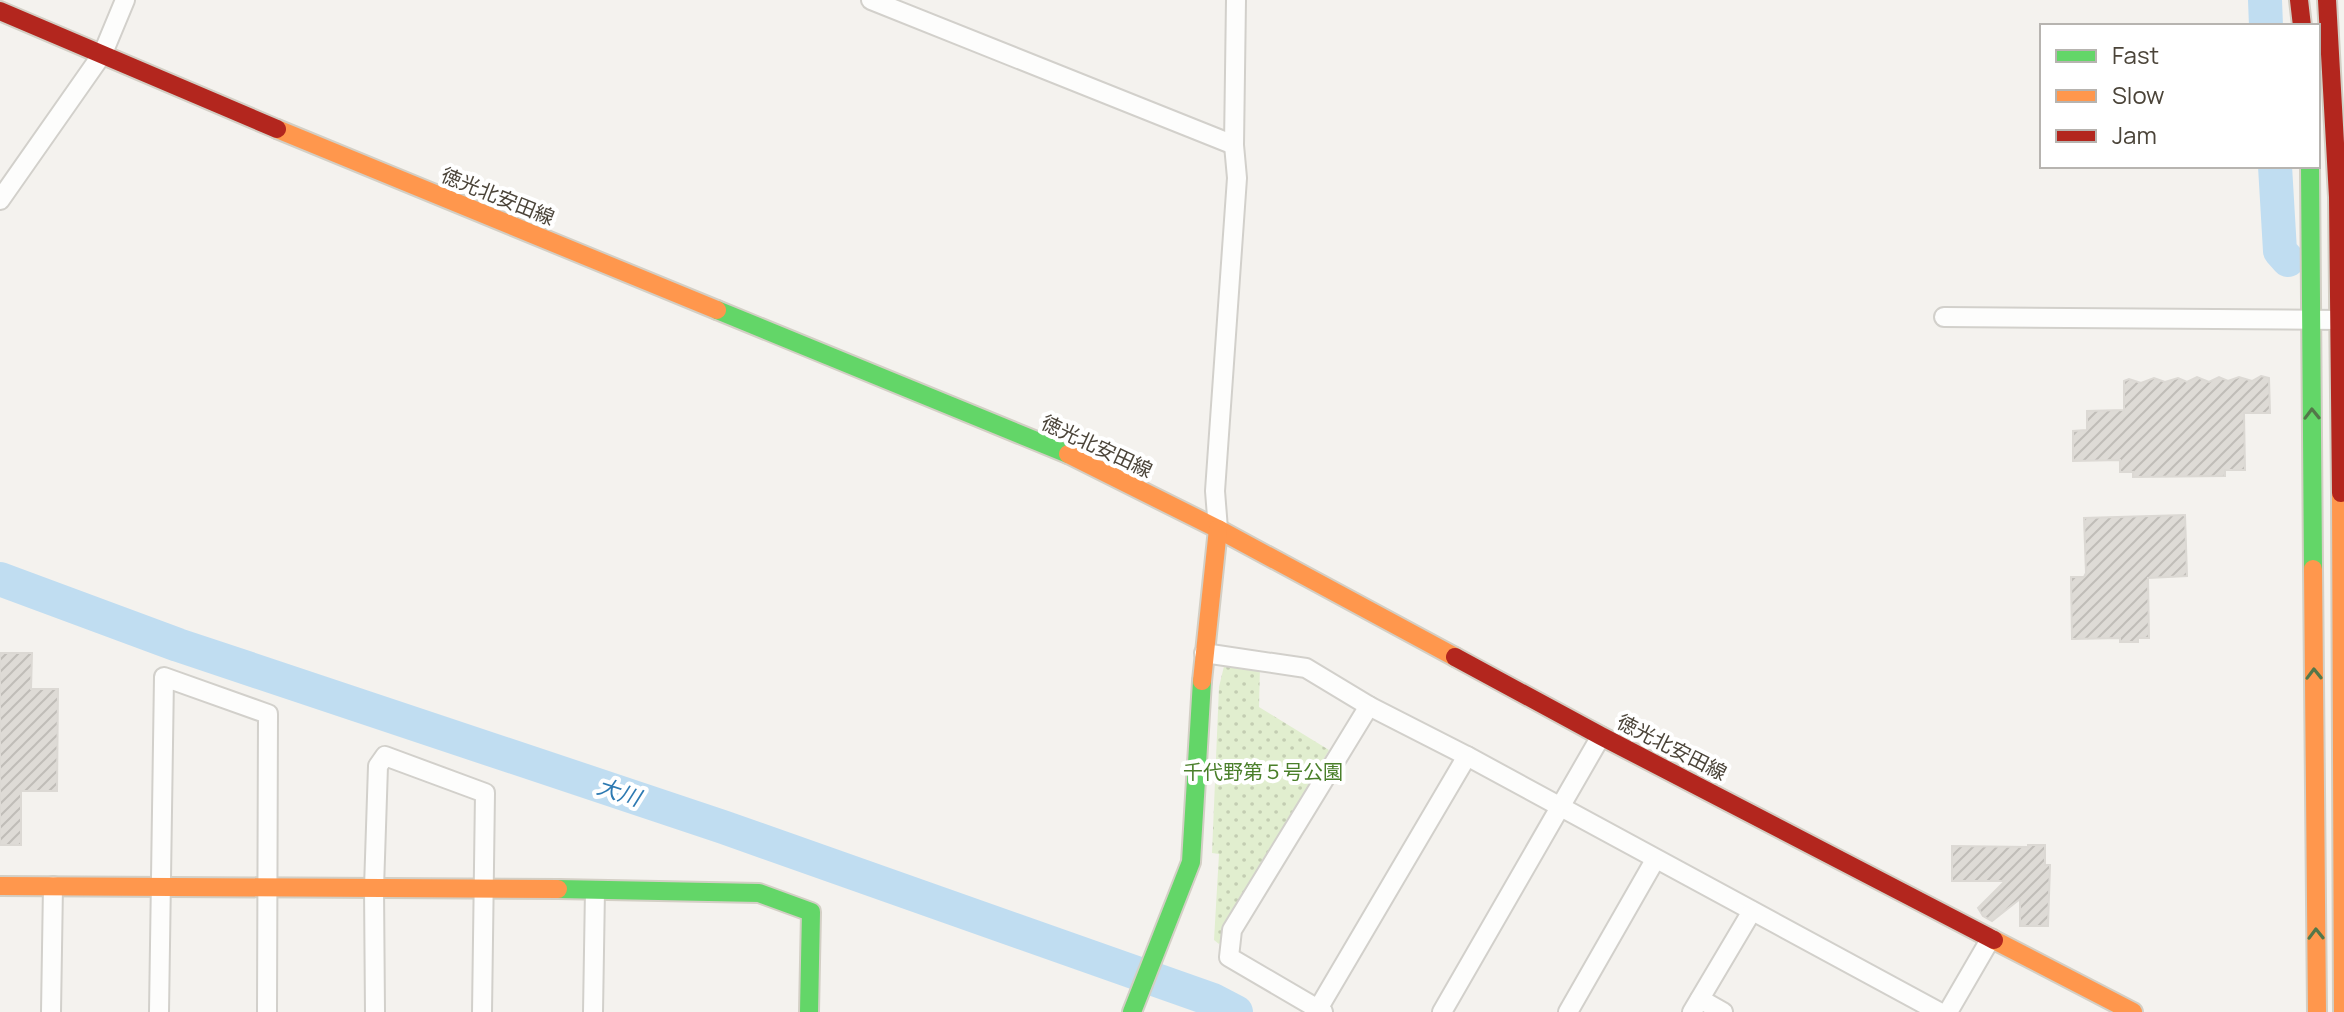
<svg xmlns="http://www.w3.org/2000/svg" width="2344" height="1012" viewBox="0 0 2344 1012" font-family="Manrope,'Noto Sans JP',sans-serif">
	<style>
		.park { fill: url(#park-dots) }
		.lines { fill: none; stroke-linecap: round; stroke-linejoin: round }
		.river { stroke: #c0ddf1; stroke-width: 34 }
		.building { fill: url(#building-hatch); stroke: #dcd9d4; stroke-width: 2 }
		.street-casing { stroke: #d2d0cb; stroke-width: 22 }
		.fast-casing { stroke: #d3cfc5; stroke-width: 22 }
		.slow-casing { stroke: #d3cfc5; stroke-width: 22 }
		.jam-casing { stroke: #d3cfc5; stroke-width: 22 }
		.street { stroke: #fdfdfc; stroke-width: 18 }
		.fast { stroke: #63d668; stroke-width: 18 }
		.slow { stroke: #ff974d; stroke-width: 18 }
		.jam { stroke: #b3261e; stroke-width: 18 }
		.oneway { stroke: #537749 }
		.labels { text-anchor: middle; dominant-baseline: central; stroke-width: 8; stroke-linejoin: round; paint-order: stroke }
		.street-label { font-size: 20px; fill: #4b4439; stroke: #fff }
		.park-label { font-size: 20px; fill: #4a7f2a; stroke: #fff }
		.water-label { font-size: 22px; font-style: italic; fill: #2e7ab2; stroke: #fff }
	</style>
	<defs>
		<pattern id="park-dots" width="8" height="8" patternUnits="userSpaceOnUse" patternTransform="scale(2)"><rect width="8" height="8" fill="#e1eecf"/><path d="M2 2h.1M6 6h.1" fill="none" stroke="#c3cdb2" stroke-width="1.8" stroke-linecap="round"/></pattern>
		<pattern id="building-hatch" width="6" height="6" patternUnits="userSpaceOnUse" patternTransform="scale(2)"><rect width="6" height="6" fill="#dedbd6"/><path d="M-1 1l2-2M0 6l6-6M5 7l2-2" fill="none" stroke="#c0bdb8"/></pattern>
	</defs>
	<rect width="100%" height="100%" fill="#f4f2ee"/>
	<!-- park -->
	<polygon class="park" points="1225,662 1260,666 1259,707 1329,750 1219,944 1214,940 1219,854 1212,853 1219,687"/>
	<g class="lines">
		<!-- river -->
		<g class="river">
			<polyline points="2265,0 2266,26"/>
			<polyline points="2275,166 2280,251 2288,260"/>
			<polyline points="0,579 178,645 723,827 1213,1000 1236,1012"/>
		</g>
	</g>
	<!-- building -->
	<g class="building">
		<polygon points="2261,376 2269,378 2270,413 2244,413 2245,470 2225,470 2225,476 2133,477 2133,472 2120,472 2120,460 2073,461 2073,431 2087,430 2087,411 2124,410 2124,381 2129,379 2141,383 2154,378 2165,382 2178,378 2187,382 2197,377 2209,382 2219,377 2228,381 2239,377 2252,381"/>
		<polygon points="2185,515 2187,576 2148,578 2149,638 2138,638 2138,642 2120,642 2120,638 2072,639 2071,577 2084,577 2086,573 2084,518"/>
		<polygon points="0,653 32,653 31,689 58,689 57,791 21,791 21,845 0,845"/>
		<polygon points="2028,845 2045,845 2045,865 2050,865 2048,926 2020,926 2020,899 1992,921 1983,916 1978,908 2005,881 1952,881 1952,846 2028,847"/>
	</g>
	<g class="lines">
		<!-- street casing -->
		<g class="street-casing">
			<g id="street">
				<polyline points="871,0 1234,145"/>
				<polyline points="0,200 103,53 125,0"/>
				<polyline points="1944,317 2341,320"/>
				<polyline points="1218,529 1215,491 1237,178 1234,145 1236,0"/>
				<polyline points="1204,653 1306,668 1369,706 1467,756 1939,1012"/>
				<polyline points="1700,999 1723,1012"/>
				<polyline points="1318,1009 1467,756"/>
				<polyline points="51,1012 53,886"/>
				<polyline points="159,1012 164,677 268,714 267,1012"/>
				<polyline points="375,1012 374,888 378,766 385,756 485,793 482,1012"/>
				<polyline points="593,1012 595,890"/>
				<polyline points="1323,1012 1229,957 1232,930 1369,706"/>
				<polyline points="1442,1012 1601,736"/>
				<polyline points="1568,1012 1655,860"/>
				<polyline points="1692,1012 1752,911"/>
				<polyline points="1948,1012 1991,938"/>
			</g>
		</g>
		<!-- fast casing -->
		<g class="fast-casing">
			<g id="fast">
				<polyline points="2310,166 2313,569"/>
				<polyline points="717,310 1068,454"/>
				<polyline points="558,889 759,893 811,912 809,1012"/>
				<polyline points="1132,1012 1191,862 1202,681"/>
			</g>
		</g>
		<!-- slow casing -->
		<g class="slow-casing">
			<g id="slow">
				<polyline points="277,129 717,310"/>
				<polyline points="1068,454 1218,529 1455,657"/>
				<polyline points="2341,493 2343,1012"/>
				<polyline points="2313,569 2317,1012"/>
				<polyline points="1202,681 1218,529"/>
				<polyline points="0,886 558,889"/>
				<polyline points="1994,940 2133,1012"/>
			</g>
		</g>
		<!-- jam casing -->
		<g class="jam-casing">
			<g id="jam">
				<polyline points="2299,0 2302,26"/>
				<polyline points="2327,0 2338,197 2341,493"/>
				<polyline points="0,11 277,129"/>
				<polyline points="1455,657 1601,736 1994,940"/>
			</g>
		</g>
		<!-- street -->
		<use href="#street" class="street"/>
		<!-- fast -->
		<use href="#fast" class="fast"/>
		<!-- slow -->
		<use href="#slow" class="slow"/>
		<!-- jam -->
		<use href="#jam" class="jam"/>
	</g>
	<!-- one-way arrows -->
	<defs><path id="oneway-chevron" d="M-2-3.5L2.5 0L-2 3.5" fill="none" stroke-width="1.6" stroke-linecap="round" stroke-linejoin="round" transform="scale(2)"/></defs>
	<g class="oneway">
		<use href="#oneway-chevron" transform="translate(2312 414) rotate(-91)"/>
		<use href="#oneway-chevron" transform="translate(2314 674) rotate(-91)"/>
		<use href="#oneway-chevron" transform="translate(2316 934) rotate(-91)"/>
	</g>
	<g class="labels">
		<!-- street labels -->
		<g class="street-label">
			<text transform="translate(498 196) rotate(22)">徳光北安田線</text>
			<text transform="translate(1097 446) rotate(25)">徳光北安田線</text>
			<text transform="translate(1672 747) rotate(27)">徳光北安田線</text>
		</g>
		<!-- park labels -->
		<g class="park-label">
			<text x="1263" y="771">千代野第５号公園</text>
		</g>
		<!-- water labels -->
		<g class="water-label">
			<text transform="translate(619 792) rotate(18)">大川</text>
		</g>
	</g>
	<!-- legend -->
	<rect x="2040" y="24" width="280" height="144" fill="#ffffff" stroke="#b7b4b0" stroke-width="2"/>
	<rect x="2056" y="50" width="40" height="12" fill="#63d668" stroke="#b7b4b0" stroke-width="2"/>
	<text x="2112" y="64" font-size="24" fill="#4b4439">Fast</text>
	<rect x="2056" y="90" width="40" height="12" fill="#ff974d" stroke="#b7b4b0" stroke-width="2"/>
	<text x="2112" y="104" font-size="24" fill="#4b4439">Slow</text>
	<rect x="2056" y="130" width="40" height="12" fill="#b3261e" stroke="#b7b4b0" stroke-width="2"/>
	<text x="2112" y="144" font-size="24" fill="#4b4439">Jam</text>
</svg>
